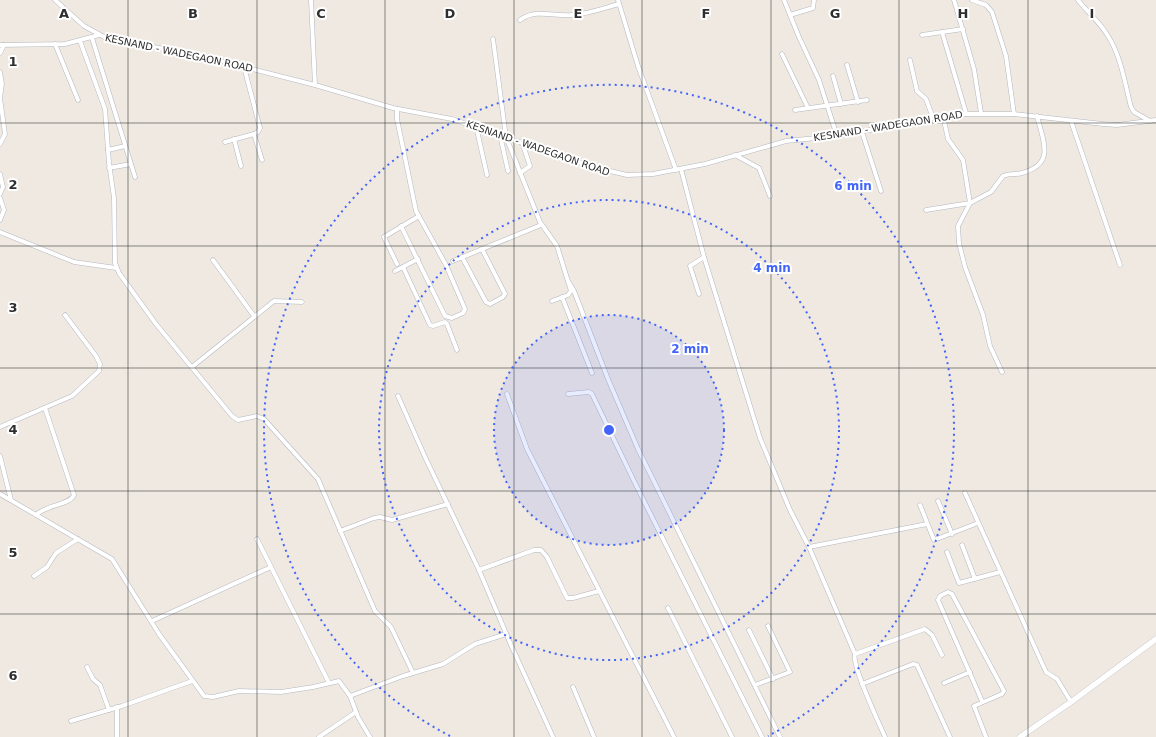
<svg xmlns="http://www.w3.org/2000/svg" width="1156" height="737" viewBox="0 0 1156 737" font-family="'DejaVu Sans',sans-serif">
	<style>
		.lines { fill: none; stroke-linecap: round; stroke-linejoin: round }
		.street-casing { stroke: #b4b7c1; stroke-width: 5 }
		.secondary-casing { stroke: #b4b7c1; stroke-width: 6 }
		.street { stroke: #fff; stroke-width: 4 }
		.secondary { stroke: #fff; stroke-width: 5.5 }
		.grid { fill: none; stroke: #2e2e2e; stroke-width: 1; stroke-opacity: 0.55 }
		.ring { fill: none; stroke: #4264fb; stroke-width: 2; stroke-dasharray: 2 4 }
		.labels { text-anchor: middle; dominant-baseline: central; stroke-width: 4; stroke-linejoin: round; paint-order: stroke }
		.street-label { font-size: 10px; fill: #2e2e2e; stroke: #fff }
		.grid-label { font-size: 13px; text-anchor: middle; font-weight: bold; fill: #2e2e2e; stroke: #fff; stroke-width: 4; stroke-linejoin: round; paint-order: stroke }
		.centre { fill: #4264fb; stroke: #fff; stroke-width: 2 }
		.ring-label { font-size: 12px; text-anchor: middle; font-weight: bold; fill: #4264fb; stroke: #fff; stroke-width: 4; stroke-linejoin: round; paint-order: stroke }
	</style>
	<rect width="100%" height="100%" fill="#efe9e1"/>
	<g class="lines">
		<!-- street casing -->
		<g class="street-casing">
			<g id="street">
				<polyline points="55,0 84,26 106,38 201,56 315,85 393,108 452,119 593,167 627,175 653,174 705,164 786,141 837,136 957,114 1014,114 1103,124 1117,125 1156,120"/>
				<polyline points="311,0 315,85"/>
				<polyline points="618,0 638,66 676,170"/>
				<polyline points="784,0 799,37 819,80 837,136"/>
				<polyline points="954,0 974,69 981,113"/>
				<polyline points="972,0 986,5 992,12 1006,56 1014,114"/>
				<path d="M 1078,0 C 1088,13 1100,22 1108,36 C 1121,56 1125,84 1131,107 L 1134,112 L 1150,121"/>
				<polyline points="790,15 813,8 814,0"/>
				<path d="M 520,20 C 537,8 554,17 572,15 C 588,14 604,8 619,4"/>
				<polyline points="942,32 966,113"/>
				<polyline points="922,35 963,29"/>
				<polyline points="92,38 135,177"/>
				<polyline points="493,39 506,137 540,222 557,246 571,291 568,295 552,301"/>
				<polyline points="80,41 105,109 109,163 114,198 115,263 119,273 156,324 232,416 238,420 257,416 264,419 318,479 375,611 391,627 413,673"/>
				<polyline points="55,44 78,100"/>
				<polyline points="0,45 65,44 99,35"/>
				<polyline points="0,53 4,45"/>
				<polyline points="782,54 808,108"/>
				<polyline points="910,60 917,91 926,99 933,118"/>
				<polyline points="847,65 858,102"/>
				<polyline points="0,72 2,84 0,98 5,134 0,144"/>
				<polyline points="833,76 841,104"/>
				<polyline points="397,109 397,119 416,211 446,265 465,309 463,313 452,318 445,316 401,226"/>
				<polyline points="795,110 867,100"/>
				<polyline points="943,116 948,139 963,160 970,203 958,226 959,243 965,267 983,315 990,346 1002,372"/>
				<polyline points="1071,121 1120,265"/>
				<polyline points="476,126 487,175"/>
				<polyline points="862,132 881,191"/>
				<polyline points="254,134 262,160"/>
				<polyline points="500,135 508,171"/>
				<polyline points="234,139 241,166"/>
				<polyline points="225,142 254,134 258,132 260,128 244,67"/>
				<polyline points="108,150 125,146"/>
				<polyline points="735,155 759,168 770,196"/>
				<polyline points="109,168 131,164"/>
				<polyline points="681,169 704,257 760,438 790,510 809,547 855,654"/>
				<polyline points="520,173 530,166 522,142"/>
				<polyline points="0,174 3,187 0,194"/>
				<polyline points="0,198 4,210 0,220"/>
				<path d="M 926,210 L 970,203 L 991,192 L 1003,176 C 1010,173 1015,175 1022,173 C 1056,164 1043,141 1037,116"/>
				<polyline points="0,232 74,262 116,268"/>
				<polyline points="462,257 486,302 490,304 503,297 505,294 482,249"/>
				<polyline points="213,260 254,316"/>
				<polyline points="453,261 541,225"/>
				<polyline points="397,264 384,237 419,216"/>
				<polyline points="403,267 430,325 433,326 445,322 447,324 457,350"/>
				<polyline points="395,271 418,259"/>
				<polyline points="568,281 574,291 608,379 638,449 780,737"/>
				<polyline points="699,294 690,266 704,257"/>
				<polyline points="562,297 592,373"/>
				<polyline points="192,367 274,301 302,302"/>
				<polyline points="507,394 527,449 674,737"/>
				<polyline points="568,394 589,392 592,394 634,481 762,737"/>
				<polyline points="398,396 425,457 479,570 511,645 553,737"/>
				<polyline points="0,427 72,396 99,371 100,364 96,356 65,315"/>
				<polyline points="0,456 11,500"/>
				<polyline points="965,493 1046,672 1057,679 1071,702"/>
				<polyline points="0,494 112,559 159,634 204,696 213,697 239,691 281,692 313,687 339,681 350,696 358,717 370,737"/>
				<polyline points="938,501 952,534"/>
				<polyline points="920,505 934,540 978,523"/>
				<path d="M 36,515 C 45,505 70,505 74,495 L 45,408"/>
				<polyline points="340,531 374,518 380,517 392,520 448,504"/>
				<polyline points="257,539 329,683"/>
				<polyline points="962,545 975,579"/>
				<polyline points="809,547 927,524"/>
				<polyline points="947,552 959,583 1000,572"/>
				<polyline points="479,570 534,550 541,550 547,557 567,598 573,598 599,591"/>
				<polyline points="34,576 47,567 56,553 78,539"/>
				<polyline points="668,608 732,737"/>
				<polyline points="152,621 271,567"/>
				<polyline points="749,630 773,679"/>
				<polyline points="87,667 93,679 100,685 109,710"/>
				<polyline points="944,683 970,672"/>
				<polyline points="862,684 913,664 917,665 950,737"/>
				<polyline points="755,685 790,672 768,626"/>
				<polyline points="573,687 594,737"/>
				<polyline points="350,696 403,676 443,664 475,644 506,634"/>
				<polyline points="982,701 938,600 940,596 948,592 952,594 1004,691 1002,694 974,706 986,737"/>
				<polyline points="71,721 122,706 192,681"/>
				<polyline points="117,737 117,707"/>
				<polyline points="319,737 356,712"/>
				<path d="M 885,737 C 879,723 851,664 855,654 L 925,629 L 932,635 L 942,655"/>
			</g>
		</g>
		<!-- secondary casing -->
		<g class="secondary-casing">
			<polyline id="secondary" points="1020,737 1071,702 1156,639"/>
		</g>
		<!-- street -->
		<use href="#street" class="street"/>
		<!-- secondary -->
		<use href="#secondary" class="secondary"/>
	</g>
	<!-- grid -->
	<path class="grid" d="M 128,0 L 128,737M 257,0 L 257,737M 385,0 L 385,737M 514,0 L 514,737M 642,0 L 642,737M 771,0 L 771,737M 899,0 L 899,737M 1028,0 L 1028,737M 0,123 L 1156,123M 0,246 L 1156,246M 0,368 L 1156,368M 0,491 L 1156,491M 0,614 L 1156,614"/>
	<!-- distance rings -->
	<circle cx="609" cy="430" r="115" fill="#4264fb" fill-opacity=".12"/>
	<g class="ring">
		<circle cx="609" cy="430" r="115"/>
		<circle cx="609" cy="430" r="230"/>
		<path d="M450 736A345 345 0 1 1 768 736"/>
	</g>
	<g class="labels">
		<!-- street labels -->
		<g class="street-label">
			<text transform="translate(179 53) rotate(12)">KESNAND - WADEGAON ROAD</text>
			<text transform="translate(888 126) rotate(-9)">KESNAND - WADEGAON ROAD</text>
			<text transform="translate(538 148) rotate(19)">KESNAND - WADEGAON ROAD</text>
		</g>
	</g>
	<g class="grid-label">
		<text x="64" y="18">A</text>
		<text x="193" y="18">B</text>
		<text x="321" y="18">C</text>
		<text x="450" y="18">D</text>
		<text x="578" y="18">E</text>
		<text x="706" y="18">F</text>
		<text x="835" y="18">G</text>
		<text x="963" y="18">H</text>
		<text x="1092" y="18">I</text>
		<text x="13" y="66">1</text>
		<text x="13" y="189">2</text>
		<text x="13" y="312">3</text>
		<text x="13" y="434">4</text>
		<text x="13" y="557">5</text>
		<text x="13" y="680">6</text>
	</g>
	<circle cx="609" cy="430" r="6" class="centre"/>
	<g class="ring-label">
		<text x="853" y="190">6 min</text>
		<text x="772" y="272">4 min</text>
		<text x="690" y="353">2 min</text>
	</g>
</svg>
